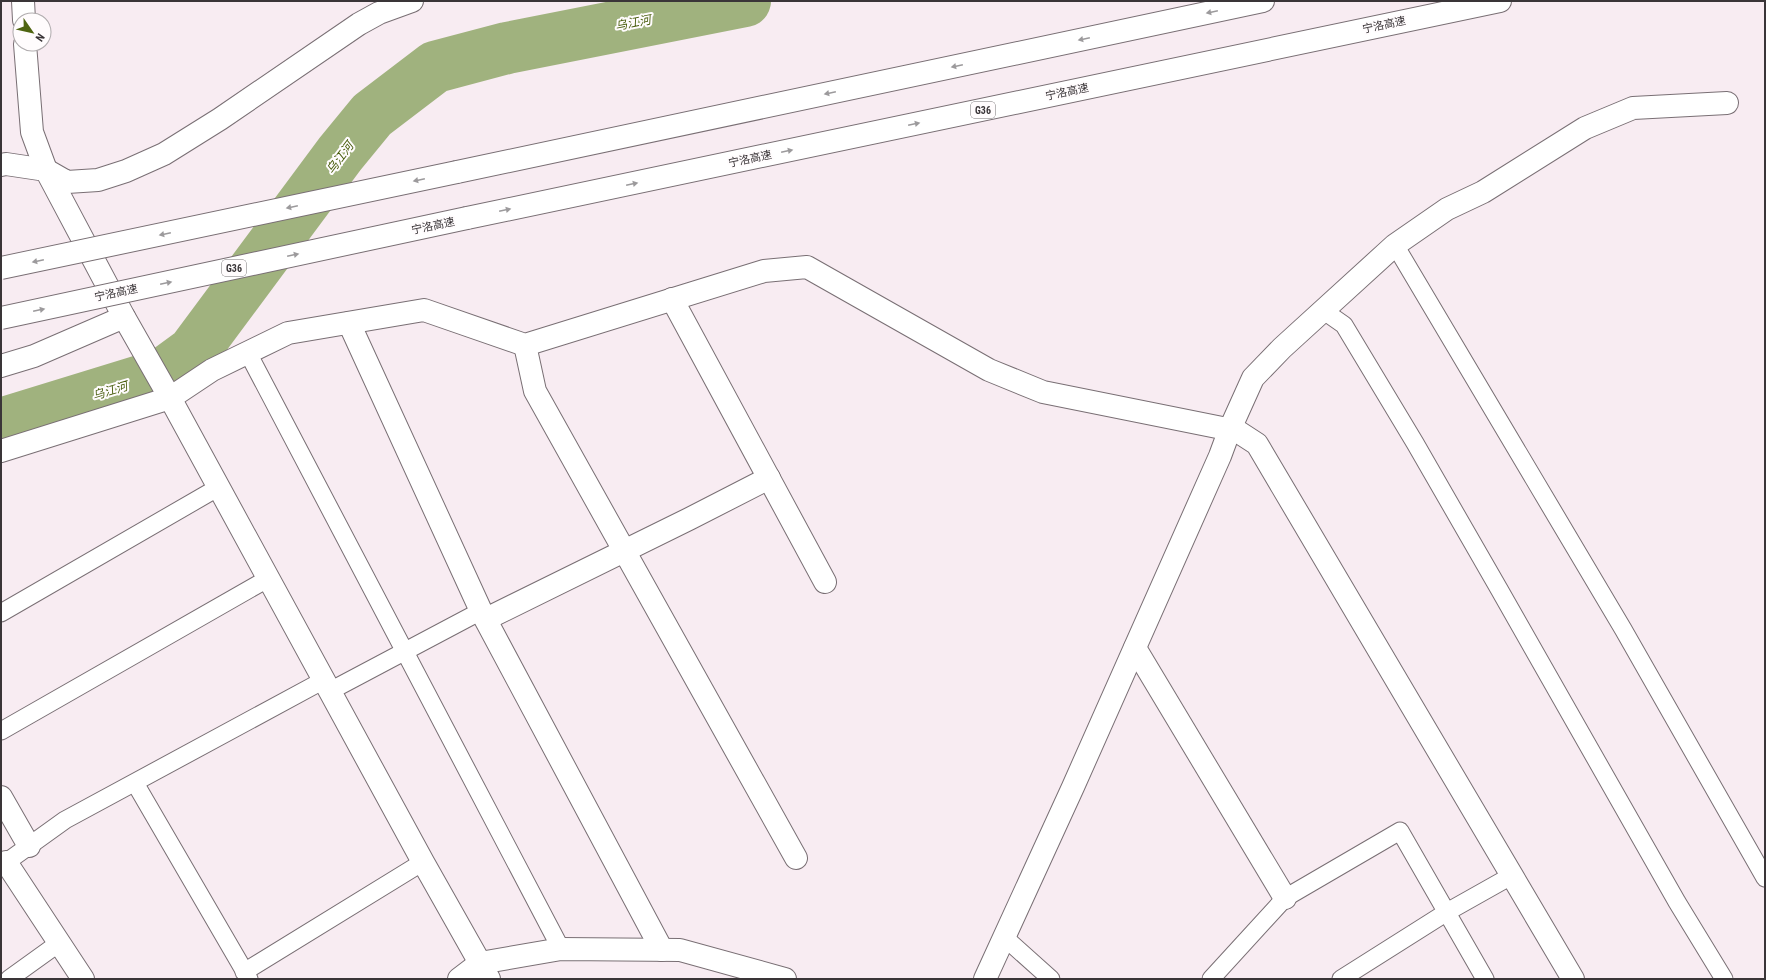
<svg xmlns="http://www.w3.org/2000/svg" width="1766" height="980" viewBox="0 0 1766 980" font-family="'Roboto Condensed','Noto Sans SC',sans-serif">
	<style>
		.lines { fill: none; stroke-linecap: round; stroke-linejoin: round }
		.river { stroke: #a0b27e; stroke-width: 52 }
		.service-casing { stroke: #796f74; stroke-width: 19 }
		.minor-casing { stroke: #796f74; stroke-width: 24 }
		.motorway-casing { stroke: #796f74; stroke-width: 24 }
		.service { stroke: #fff; stroke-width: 17 }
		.minor { stroke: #fff; stroke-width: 22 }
		.motorway { stroke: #fff; stroke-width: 22 }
		.motorway-bridge-casing { stroke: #796f74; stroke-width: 24; stroke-linecap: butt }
		.motorway-bridge { stroke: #fff; stroke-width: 22 }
		.oneway { fill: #9c9a9c }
		.labels { text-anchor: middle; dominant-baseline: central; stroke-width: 4; stroke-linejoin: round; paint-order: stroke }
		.shield { fill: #fffcfd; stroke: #757173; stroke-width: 1 }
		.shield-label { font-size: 10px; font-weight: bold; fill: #3a3538 }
		.street-label { font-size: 11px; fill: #3a3538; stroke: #fffcfd }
		.water-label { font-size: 12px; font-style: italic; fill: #475c0b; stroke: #fffcfd }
	</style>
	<rect width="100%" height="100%" fill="#f8ecf2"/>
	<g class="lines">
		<!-- river -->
		<polyline class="river" points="1,424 163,374 193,352 340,154 372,115 435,67 507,48 745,1"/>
		<!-- service casing -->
		<g class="service-casing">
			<g id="service">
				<polyline points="1395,245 1623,629 1765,878"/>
				<polyline points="1324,311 1344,325 1415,443 1499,589 1677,902 1724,979"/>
				<polyline points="248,353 561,949"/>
				<polyline points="1,613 219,487"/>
				<polyline points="330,691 481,611"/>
				<polyline points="1,731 269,578"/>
				<polyline points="135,783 249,979"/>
				<polyline points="1,866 65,820 324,680"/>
				<polyline points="1004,937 1051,979"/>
				<polyline points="244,972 423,862"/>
				<polyline points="9,979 59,943"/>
				<polyline points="1211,979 1285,898 1400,831 1485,979"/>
				<polyline points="1341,979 1447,912 1511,876"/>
			</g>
		</g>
		<!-- minor casing -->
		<g class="minor-casing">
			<g id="minor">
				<polyline points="23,1 24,20"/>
				<polyline points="25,44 32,132 46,170 124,317 170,398 423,862 489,979"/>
				<polyline points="1,165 6,164 46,170 67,182 98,180 126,171 164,154 220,119 359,24 379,13 412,1"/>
				<polyline points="672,299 825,582"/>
				<polyline points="349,323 481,611 662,950"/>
				<polyline points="525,345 535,391 796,858"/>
				<polyline points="1,366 34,356 124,317"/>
				<polyline points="1,451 170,398 212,370 288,333 424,310 525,345 764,271 807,267 989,370 1043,392 1237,431 1257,444 1573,979"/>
				<polyline points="486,619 689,519 769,478"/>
				<polyline points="1135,648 1285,898"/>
				<polyline points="1,797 29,846"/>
				<polyline points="6,862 83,979"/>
				<polyline points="459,979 480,963 561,949 680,950 785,979"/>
				<polyline points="985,979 1073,787 1220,456 1230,429 1253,378 1282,348 1395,245 1447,209 1483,192 1585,128 1633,108 1727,103"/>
			</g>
		</g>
		<!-- motorway casing -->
		<g class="motorway-casing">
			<g id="motorway">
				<polyline points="457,172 1263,1"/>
				<polyline points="467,218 1500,1"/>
			</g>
		</g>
		<!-- service -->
		<use href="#service" class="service"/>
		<!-- minor -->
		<use href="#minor" class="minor"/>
		<!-- motorway -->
		<use href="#motorway" class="motorway"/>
		<!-- motorway-bridge casing -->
		<g class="motorway-bridge-casing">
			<g id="motorway-bridge">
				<polyline points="1,268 457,172"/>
				<polyline points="1,318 467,218"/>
			</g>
		</g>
		<!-- motorway-bridge -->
		<use href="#motorway-bridge" class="motorway-bridge"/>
	</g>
	<!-- one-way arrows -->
	<defs><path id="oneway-solid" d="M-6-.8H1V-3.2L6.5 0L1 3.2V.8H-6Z"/></defs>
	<g class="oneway">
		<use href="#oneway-solid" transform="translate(1212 12) rotate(168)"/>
		<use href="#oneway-solid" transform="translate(1084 39) rotate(168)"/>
		<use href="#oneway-solid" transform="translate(957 66) rotate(168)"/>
		<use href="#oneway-solid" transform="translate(830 93) rotate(168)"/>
		<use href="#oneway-solid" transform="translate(914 124) rotate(-12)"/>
		<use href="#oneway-solid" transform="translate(787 151) rotate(-12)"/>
		<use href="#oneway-solid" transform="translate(419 180) rotate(168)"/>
		<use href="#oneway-solid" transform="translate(632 184) rotate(-12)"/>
		<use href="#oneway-solid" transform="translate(292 207) rotate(168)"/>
		<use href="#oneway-solid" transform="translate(505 210) rotate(-12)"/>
		<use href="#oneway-solid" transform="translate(165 234) rotate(168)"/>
		<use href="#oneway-solid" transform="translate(293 255) rotate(-12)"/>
		<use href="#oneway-solid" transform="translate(38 261) rotate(168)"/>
		<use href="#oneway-solid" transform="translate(166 283) rotate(-12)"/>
		<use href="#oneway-solid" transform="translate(39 310) rotate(-12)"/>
	</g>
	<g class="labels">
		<!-- shield labels -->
		<g class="shield">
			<rect x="971" y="102" width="24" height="16" rx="3"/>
			<rect x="222" y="260" width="24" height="16" rx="3"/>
		</g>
		<g class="shield-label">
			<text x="983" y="110">G36</text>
			<text x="234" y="268">G36</text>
		</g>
		<!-- street labels -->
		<g class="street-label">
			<text transform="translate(1384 25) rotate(-12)">宁洛高速</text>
			<text transform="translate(1067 92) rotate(-12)">宁洛高速</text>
			<text transform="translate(750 159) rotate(-12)">宁洛高速</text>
			<text transform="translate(433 226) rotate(-12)">宁洛高速</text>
			<text transform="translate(116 293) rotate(-12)">宁洛高速</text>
		</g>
		<!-- water labels -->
		<g class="water-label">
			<text transform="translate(633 23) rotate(-11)">乌江河</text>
			<text transform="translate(340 158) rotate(-53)">乌江河</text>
			<text transform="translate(110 391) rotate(-17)">乌江河</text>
		</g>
	</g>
	<!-- border -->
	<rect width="1766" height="980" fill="none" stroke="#3a3538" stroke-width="4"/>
	<!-- north arrow -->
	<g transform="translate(32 32) rotate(124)"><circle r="19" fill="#fffcfd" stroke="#b0acae"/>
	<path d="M0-3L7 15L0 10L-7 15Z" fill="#4e6410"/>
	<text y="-6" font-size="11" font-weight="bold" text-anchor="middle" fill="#3a3538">N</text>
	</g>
</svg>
